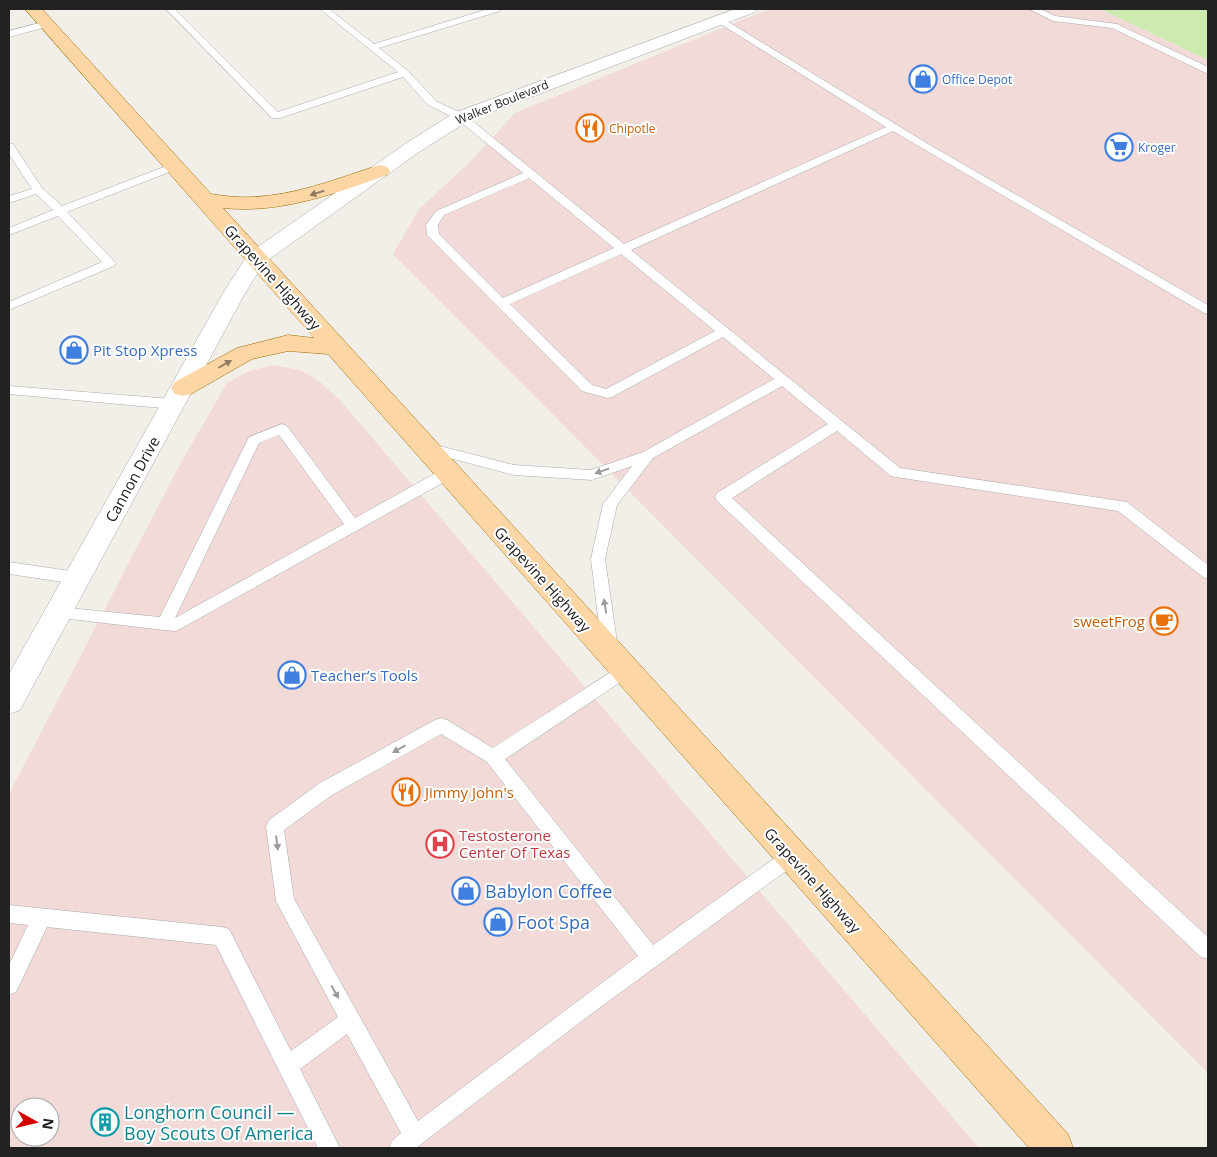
<svg xmlns="http://www.w3.org/2000/svg" width="1217" height="1157" viewBox="0 0 1217 1157" font-family="'Open Sans',sans-serif">
	<style>
		.commercial { fill: #f2dad9; fill-rule: evenodd }
		.grass { fill: #cdebb0 }
		.lines { fill: none; stroke-linecap: round; stroke-linejoin: round }
		.service-casing { stroke: #a9a9a9; stroke-width: 1 }
		.tertiary-casing { stroke: #a9a9a9; stroke-width: 1 }
		.primary-casing { stroke: #a06b00; stroke-width: 1 }
		.service { fill: #fff; fill-rule: evenodd }
		.tertiary { fill: #fff; fill-rule: evenodd }
		.primary { fill: #fcd6a4; fill-rule: evenodd }
		.oneway { fill: #8f7c63 }
		.oneway2 { fill: #9c9c9c }
		.labels { text-anchor: middle; dominant-baseline: central; stroke-width: 4; stroke-linejoin: round; paint-order: stroke }
		.far-shop-label { font-size: 12px; fill: #366cbe; stroke: #fff; text-anchor: start }
		.far-street-label { font-size: 12px; fill: #222; stroke: #fff }
		.far-food-label { font-size: 12px; fill: #c56008; stroke: #fff; text-anchor: start }
		.street-label { font-size: 15px; fill: #222; stroke: #fff }
		.shop-label { font-size: 15px; fill: #366cbe; stroke: #fff; text-anchor: start }
		.food-label { font-size: 15px; fill: #c56008; stroke: #fff; text-anchor: end }
		.health-label { font-size: 15px; fill: #be3a42; stroke: #fff; text-anchor: start }
		.near-shop-label { font-size: 18px; fill: #366cbe; stroke: #fff; text-anchor: start }
		.near-culture-label { font-size: 18px; fill: #0d838f; stroke: #fff; text-anchor: start }
	</style>
	<rect width="100%" height="100%" fill="#f2efe9"/>
	<!-- commercial -->
	<g class="commercial">
		<polygon points="772,9 1102,10 1208,60 1208,1073 393,254 419,209 469,163 515,113 744,19"/>
		<path d="M 272,365 L 300,370 L 319,381 L 339,399 L 979,1148 L 9,1148 L 9,794 L 179,466 L 227,383 L 247,372 ZM 20,1107 L 50,1107 L 50,1137 L 20,1137 Z"/>
	</g>
	<!-- grass -->
	<polygon class="grass" points="1055,9 1208,9 1208,60 1102,10"/>
	<g class="lines">
		<!-- service casing -->
		<g class="service-casing">
			<g id="service">
				<path d="M 166,9 L 175,9 L 278,112 L 398,72 L 320,9 L 329,9 L 374,44 L 488,9 L 501,9 L 500,11 L 379,48 L 408,71 L 436,101 L 465,115 L 624,244 L 886,127 L 714,20 L 716,18 L 722,18 L 928,144 L 1208,305 L 1208,314 L 1204,313 L 893,131 L 631,250 L 900,468 L 1127,502 L 1208,565 L 1208,579 L 1203,577 L 1118,511 L 896,477 L 891,476 L 837,431 L 732,498 L 1208,937 L 1208,959 L 1201,957 L 717,501 L 715,497 L 717,493 L 828,424 L 782,386 L 653,458 L 617,505 L 605,559 L 618,649 L 616,654 L 610,656 L 604,654 L 602,649 L 591,559 L 603,504 L 632,466 L 592,480 L 514,475 L 423,451 L 421,448 L 423,445 L 428,443 L 514,465 L 591,470 L 643,452 L 774,379 L 723,337 L 612,397 L 607,398 L 582,391 L 427,235 L 426,225 L 436,211 L 523,173 L 457,119 L 428,105 L 403,77 L 280,118 L 272,118 ZM 529,178 L 614,248 L 503,298 L 439,234 L 438,225 L 444,215 ZM 621,254 L 715,331 L 606,389 L 592,385 L 510,304 Z"/>
				<polygon points="1029,9 1040,9 1055,16 1117,24 1208,67 1208,74 1112,28 1053,21"/>
				<polygon points="47,21 50,22 50,26 9,37 9,31"/>
				<polygon points="9,143 13,144 42,188 62,206 169,165 173,164 178,167 177,169 67,212 116,263 114,266 9,310 9,302 102,262 58,216 9,235 9,228 53,210 36,194 9,203 9,196 32,189 9,154"/>
				<polygon points="9,386 173,399 178,401 180,404 178,407 173,409 9,394"/>
				<path d="M 282,424 L 287,426 L 355,518 L 443,469 L 453,469 L 455,473 L 453,477 L 180,629 L 175,631 L 164,630 L 53,617 L 50,613 L 53,609 L 58,607 L 160,617 L 249,437 ZM 279,435 L 344,524 L 175,618 L 259,443 Z"/>
				<polygon points="9,562 77,572 82,574 84,578 82,582 77,584 9,574"/>
				<path d="M 625,663 L 631,665 L 633,670 L 631,675 L 505,759 L 653,945 L 786,850 L 792,848 L 798,850 L 801,856 L 798,862 L 579,1023 L 416,1148 L 389,1148 L 392,1141 L 401,1133 L 347,1034 L 300,1069 L 340,1148 L 318,1148 L 216,945 L 47,927 L 16,992 L 9,995 L 9,965 L 28,925 L 9,923 L 9,905 L 222,927 L 229,929 L 291,1051 L 338,1017 L 276,901 L 266,826 L 269,820 L 320,783 L 435,720 L 441,718 L 447,720 L 493,748 ZM 441,734 L 487,762 L 638,956 L 418,1121 L 294,899 L 284,830 L 332,795 Z"/>
			</g>
		</g>
		<!-- tertiary casing -->
		<g class="tertiary-casing">
			<polygon id="tertiary" points="735,9 757,9 755,12 468,121 419,152 264,263 244,295 20,710 9,714 9,674 222,295 248,254 405,144 454,113"/>
		</g>
		<!-- primary casing -->
		<g class="primary-casing">
			<path id="primary" d="M 25,9 L 42,9 L 211,194 C 225,196 239,198 253,197 C 295,195 334,180 373,167 L 380,165 L 387,167 L 390,171 L 387,175 C 334,194 280,214 223,208 L 1068,1134 L 1073,1148 L 1029,1148 L 328,354 L 288,351 L 252,359 L 191,394 L 183,396 L 175,394 L 171,388 L 175,382 L 237,348 L 288,335 L 314,338 Z"/>
		</g>
		<!-- service -->
		<use href="#service" class="service"/>
		<!-- tertiary -->
		<use href="#tertiary" class="tertiary"/>
		<!-- primary -->
		<use href="#primary" class="primary"/>
	</g>
	<!-- one-way arrows -->
	<defs><path id="oneway-solid" d="M-6-.8H1V-3.2L6.5 0L1 3.2V.8H-6Z" transform="scale(1.25)"/></defs>
	<g class="oneway">
		<use href="#oneway-solid" transform="translate(317 193) rotate(162)"/>
		<use href="#oneway-solid" transform="translate(225 364) rotate(-30)"/>
	</g>
	<g class="oneway2">
		<use href="#oneway-solid" transform="translate(602 471) rotate(161)"/>
		<use href="#oneway-solid" transform="translate(605 606) rotate(-99)"/>
		<use href="#oneway-solid" transform="translate(399 749) rotate(151)"/>
		<use href="#oneway-solid" transform="translate(277 843) rotate(83)"/>
		<use href="#oneway-solid" transform="translate(335 992) rotate(61)"/>
	</g>
	<!-- icons -->
	<defs>
		<g id="shop-ring" transform="scale(1.4375)"><circle r="9.5" fill="#fff" stroke="#3f7fe0" stroke-width="1.5"/><path d="M-5-2.5h2.3a2.7 3.5 0 0 1 5.4 0H5L5.5 6h-11ZM-1.5-2.5h3a1.5 2.3 0 0 0-3 0Z" fill="#3f7fe0"/></g>
		<g id="restaurant-ring" transform="scale(1.4375)"><circle r="9.5" fill="#fff" stroke="#e8710a" stroke-width="1.5"/><path d="M-5-6h1v4h1v-4h1v4h1v-4h1v5L-1.5 .5V6h-2V.5L-5-1ZM5-6V6H3V1.5H1.5Q1.5-4 5-6Z" fill="#e8710a"/></g>
		<g id="supermarket-ring" transform="scale(1.4375)"><circle r="9.5" fill="#fff" stroke="#3f7fe0" stroke-width="1.5"/><path d="M-6-5.5h2.5l.6 2H6L4.5 2H-2.5L-4.4-4H-6ZM-1.5 3.2a1.3 1.3 0 1 0 .1 0ZM3 3.2a1.3 1.3 0 1 0 .1 0Z" fill="#3f7fe0"/></g>
		<g id="cafe-ring" transform="scale(1.4375)"><circle r="9.5" fill="#fff" stroke="#e8710a" stroke-width="1.5"/><path d="M-5.5-4.5H6V0H3Q3 3.5 0 3.5H-2.5Q-5.5 3.5-5.5 0ZM3-3.2v2h1.7v-2ZM-6 4.5H4V6H-6Z" fill="#e8710a"/></g>
		<g id="hospital-ring" transform="scale(1.4375)"><circle r="9.5" fill="#fff" stroke="#e0444e" stroke-width="1.5"/><path d="M-5-5h3v3.5h4V-5h3V5h-3V1.5h-4V5h-3Z" fill="#e0444e"/></g>
		<g id="building-ring" transform="scale(1.4375)"><circle r="9.5" fill="#fff" stroke="#0f9aa8" stroke-width="1.5"/><path d="M-4-6H4V6H1V3H-1V6H-4ZM-2.5-4.3h1.7v1.8h-1.7ZM.8-4.3h1.7v1.8H.8ZM-2.5-1h1.7V.8h-1.7ZM.8-1h1.7V.8H.8Z" fill="#0f9aa8"/></g>
	</defs>
	<g fill-rule="evenodd">
		<use href="#shop-ring" x="923" y="79"/>
		<use href="#restaurant-ring" x="590" y="128"/>
		<use href="#supermarket-ring" x="1119" y="147"/>
		<use href="#shop-ring" x="74" y="350"/>
		<use href="#cafe-ring" x="1164" y="621"/>
		<use href="#shop-ring" x="292" y="675"/>
		<use href="#restaurant-ring" x="406" y="792"/>
		<use href="#hospital-ring" x="440" y="844"/>
		<use href="#shop-ring" x="466" y="891"/>
		<use href="#shop-ring" x="498" y="922"/>
		<use href="#building-ring" x="105" y="1122"/>
	</g>
	<g class="labels">
		<!-- far-shop labels -->
		<g class="far-shop-label">
			<text x="942" y="79">Office Depot</text>
			<text x="1138" y="147">Kroger</text>
		</g>
		<!-- far-street labels -->
		<g class="far-street-label">
			<text transform="translate(502 102) rotate(-22)">Walker Boulevard</text>
		</g>
		<!-- far-food labels -->
		<g class="far-food-label">
			<text x="609" y="128">Chipotle</text>
		</g>
		<!-- street labels -->
		<g class="street-label">
			<text transform="translate(273 277) rotate(48)">Grapevine Highway</text>
			<text transform="translate(132 479) rotate(-61)">Cannon Drive</text>
			<text transform="translate(543 579) rotate(48)">Grapevine Highway</text>
			<text transform="translate(813 880) rotate(48)">Grapevine Highway</text>
		</g>
		<!-- shop labels -->
		<g class="shop-label">
			<text x="93" y="350">Pit Stop Xpress</text>
			<text x="311" y="675">Teacher’s Tools</text>
		</g>
		<!-- food labels -->
		<g class="food-label">
			<text x="1145" y="621">sweetFrog</text>
			<text x="425" y="792" text-anchor="start">Jimmy John's</text>
		</g>
		<!-- health labels -->
		<g class="health-label">
			<text x="459" y="835">Testosterone<tspan x="459" dy="17">Center Of Texas</tspan></text>
		</g>
		<!-- near-shop labels -->
		<g class="near-shop-label">
			<text x="485" y="891">Babylon Coffee</text>
			<text x="517" y="922">Foot Spa</text>
		</g>
		<!-- near-culture labels -->
		<g class="near-culture-label">
			<text x="124" y="1112">Longhorn Council —<tspan x="124" dy="21">Boy Scouts Of America</tspan></text>
		</g>
	</g>
	<!-- border -->
	<rect width="1217" height="1157" fill="none" stroke="#222222" stroke-width="20"/>
	<!-- north arrow -->
	<g transform="translate(35 1122) rotate(98)"><circle r="24" fill="#ffffff" stroke="#a7a7a7"/>
	<path d="M0-4L9 19L0 12L-9 19Z" fill="#d40000"/>
	<text y="-8" font-size="14" font-weight="bold" text-anchor="middle" fill="#222222">N</text>
	</g>
</svg>
